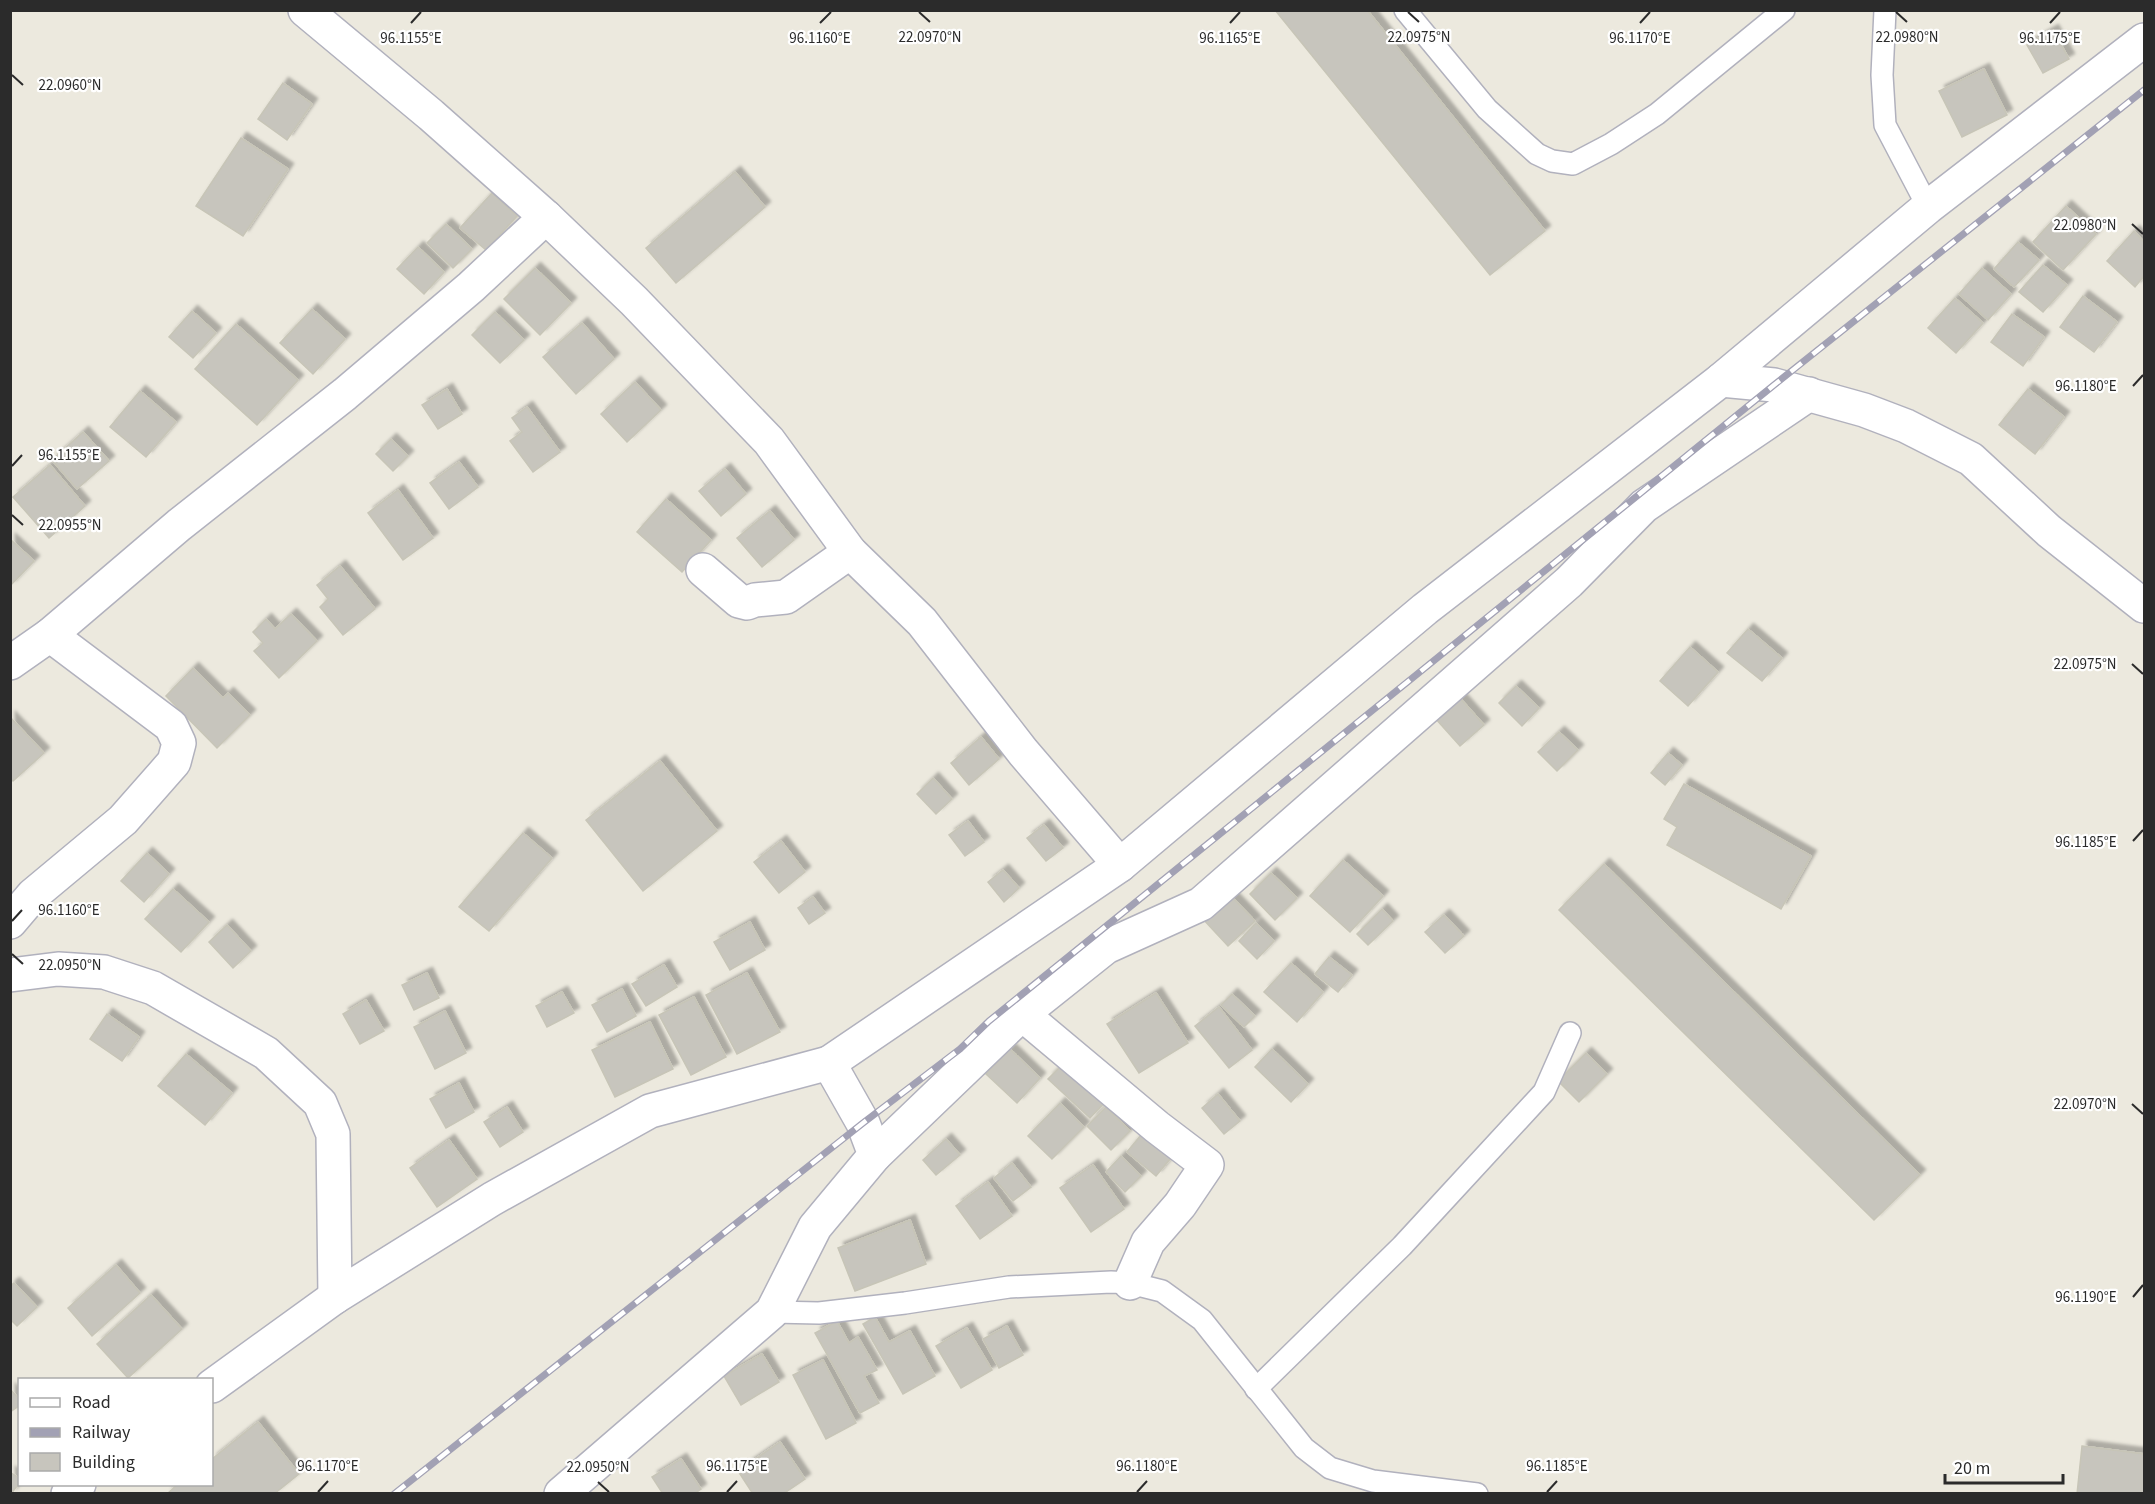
<svg xmlns="http://www.w3.org/2000/svg" width="2155" height="1504" viewBox="0 0 2155 1504" font-family="'Source Sans 3',sans-serif">
	<style>
		.building { fill: #c7c5bd; stroke: #c7c5b7; stroke-width: 1.5; filter: url(#shadow) }
		.lines { fill: none; stroke-linecap: round; stroke-linejoin: round }
		.lane-casing { stroke: #b1b1bd; stroke-width: 24 }
		.street-casing { stroke: #b1b1bd; stroke-width: 36 }
		.lane { stroke: #fff; stroke-width: 21 }
		.street { stroke: #fff; stroke-width: 33 }
		.rail-casing { stroke: #a2a1b4; stroke-width: 7 }
		.rail { stroke: #fff; stroke-width: 4.5; stroke-dasharray: 14; stroke-linecap: butt }
		.ticks { fill: none; stroke: #2b2b2b; stroke-width: 2 }
		.ticks-label { font-size: 15px; text-anchor: middle; fill: #2b2b2b; stroke: #fff; stroke-width: 4.5; stroke-linejoin: round; paint-order: stroke }
	</style>
	<defs>
		<filter id="shadow"><feDropShadow dx="5.5" dy="-5.5" stdDeviation="1.5" flood-color="#0004"/></filter>
	</defs>
	<rect width="100%" height="100%" fill="#ece9de"/>
	<!-- building -->
	<g class="building">
		<polygon points="1275,10 1367,10 1545,231 1490,275"/>
		<polygon points="2053,30 2069,59 2043,73 2027,45"/>
		<polygon points="1984,69 2007,115 1962,137 1939,91"/>
		<polygon points="283,83 312,104 287,140 258,119"/>
		<polygon points="241,138 288,169 243,236 196,206"/>
		<polygon points="735,172 765,207 676,283 646,248"/>
		<polygon points="492,193 517,216 486,250 460,228"/>
		<polygon points="2066,206 2096,234 2063,270 2033,242"/>
		<polygon points="446,224 472,249 453,268 427,243"/>
		<polygon points="2134,231 2144,242 2144,276 2135,287 2107,261"/>
		<polygon points="2018,242 2039,260 2014,287 1994,269"/>
		<polygon points="418,247 444,272 424,294 397,269"/>
		<polygon points="2043,265 2067,285 2043,312 2019,292"/>
		<polygon points="535,268 571,303 540,335 504,299"/>
		<polygon points="1982,268 2011,294 1988,320 1959,294"/>
		<polygon points="2083,296 2117,322 2094,352 2060,327"/>
		<polygon points="1955,298 1983,323 1956,353 1928,328"/>
		<polygon points="312,309 345,339 313,374 280,343"/>
		<polygon points="192,311 216,333 193,358 169,337"/>
		<polygon points="495,312 524,340 500,363 472,335"/>
		<polygon points="2012,314 2044,337 2023,366 1991,342"/>
		<polygon points="582,323 614,359 576,394 543,357"/>
		<polygon points="236,324 298,380 257,425 195,369"/>
		<polygon points="635,382 661,410 627,442 601,414"/>
		<polygon points="447,389 462,414 438,429 422,405"/>
		<polygon points="2028,389 2064,417 2035,454 1999,425"/>
		<polygon points="140,391 176,422 146,457 110,427"/>
		<polygon points="527,407 560,452 533,472 510,441 522,432 512,418"/>
		<polygon points="83,432 109,461 77,489 52,460"/>
		<polygon points="391,439 408,456 393,471 376,454"/>
		<polygon points="459,462 478,487 449,509 430,483"/>
		<polygon points="50,465 85,506 49,538 13,497"/>
		<polygon points="725,469 746,494 721,516 699,491"/>
		<polygon points="398,490 433,538 403,560 368,513"/>
		<polygon points="666,499 711,540 682,572 637,532"/>
		<polygon points="770,511 794,540 762,567 737,538"/>
		<polygon points="10,539 34,561 10,586"/>
		<polygon points="340,566 375,609 343,635 320,607 328,599 317,585"/>
		<polygon points="291,614 317,641 279,678 254,651 263,643 253,632 266,619 275,629"/>
		<polygon points="1748,629 1782,658 1762,681 1727,653"/>
		<polygon points="1690,647 1718,672 1688,706 1660,681"/>
		<polygon points="193,668 223,698 228,693 250,715 217,748 166,696"/>
		<polygon points="1516,686 1539,708 1522,726 1499,703"/>
		<polygon points="1459,697 1484,725 1460,746 1435,718"/>
		<polygon points="10,717 44,753 13,781 10,778"/>
		<polygon points="1559,732 1578,750 1557,771 1538,752"/>
		<polygon points="981,737 999,759 969,785 951,763"/>
		<polygon points="1668,753 1682,765 1665,785 1651,773"/>
		<polygon points="660,761 717,831 643,891 586,820"/>
		<polygon points="933,778 952,799 936,814 917,794"/>
		<polygon points="1684,784 1811,856 1781,909 1667,845 1677,827 1664,819"/>
		<polygon points="968,821 984,842 965,856 949,835"/>
		<polygon points="1044,825 1063,848 1046,861 1027,838"/>
		<polygon points="523,833 552,858 489,931 459,907"/>
		<polygon points="781,841 805,872 779,893 754,862"/>
		<polygon points="147,853 169,874 144,902 121,881"/>
		<polygon points="1343,860 1383,896 1350,932 1310,896"/>
		<polygon points="1604,864 1920,1175 1874,1220 1559,910"/>
		<polygon points="1003,870 1019,888 1004,902 988,882"/>
		<polygon points="1271,873 1297,898 1275,920 1250,894"/>
		<polygon points="173,889 209,922 181,952 145,919"/>
		<polygon points="1228,893 1255,921 1228,946 1202,918"/>
		<polygon points="813,897 825,913 809,924 798,908"/>
		<polygon points="1382,909 1393,921 1368,945 1357,934"/>
		<polygon points="1444,915 1464,936 1445,953 1425,932"/>
		<polygon points="750,922 765,950 730,970 714,942"/>
		<polygon points="1256,923 1274,941 1257,959 1239,941"/>
		<polygon points="227,925 251,951 233,968 209,942"/>
		<polygon points="1329,957 1352,975 1338,992 1315,974"/>
		<polygon points="1291,963 1323,992 1297,1022 1264,992"/>
		<polygon points="664,965 677,987 646,1006 632,984"/>
		<polygon points="427,973 439,998 414,1010 402,985"/>
		<polygon points="747,973 780,1032 737,1054 706,995"/>
		<polygon points="622,989 636,1016 607,1032 592,1005"/>
		<polygon points="562,992 574,1013 547,1027 536,1006"/>
		<polygon points="1156,993 1188,1043 1139,1073 1107,1024"/>
		<polygon points="1232,994 1255,1016 1244,1027 1221,1005"/>
		<polygon points="694,997 726,1057 691,1075 659,1015"/>
		<polygon points="366,1000 384,1031 360,1044 343,1014"/>
		<polygon points="1219,1007 1252,1050 1229,1068 1195,1026"/>
		<polygon points="445,1011 466,1053 435,1069 414,1027"/>
		<polygon points="107,1014 139,1037 122,1061 90,1039"/>
		<polygon points="650,1022 673,1069 615,1097 592,1050"/>
		<polygon points="1010,1049 1040,1078 1017,1103 986,1074"/>
		<polygon points="1272,1049 1308,1084 1291,1102 1255,1067"/>
		<polygon points="1586,1053 1607,1074 1579,1102 1558,1081"/>
		<polygon points="186,1054 232,1093 205,1125 158,1086"/>
		<polygon points="1067,1060 1108,1099 1090,1118 1048,1079"/>
		<polygon points="459,1083 474,1112 446,1128 430,1099"/>
		<polygon points="1218,1094 1240,1121 1224,1134 1202,1108"/>
		<polygon points="1060,1103 1084,1127 1052,1159 1028,1136"/>
		<polygon points="507,1107 523,1132 500,1147 484,1122"/>
		<polygon points="1106,1107 1130,1131 1111,1150 1087,1126"/>
		<polygon points="1146,1129 1175,1153 1156,1176 1127,1152"/>
		<polygon points="946,1139 960,1155 936,1175 923,1160"/>
		<polygon points="449,1140 477,1179 437,1207 410,1168"/>
		<polygon points="1121,1156 1141,1176 1125,1192 1106,1172"/>
		<polygon points="1012,1163 1031,1187 1013,1201 994,1178"/>
		<polygon points="1093,1165 1124,1209 1091,1232 1060,1188"/>
		<polygon points="988,1182 1012,1216 980,1239 956,1206"/>
		<polygon points="910,1220 926,1264 855,1291 838,1248"/>
		<polygon points="116,1265 140,1293 92,1336 68,1308"/>
		<polygon points="14,1283 37,1307 17,1326 10,1319 10,1286"/>
		<polygon points="151,1295 182,1329 128,1378 97,1344"/>
		<polygon points="875,1317 889,1342 910,1331 935,1376 903,1394 863,1324"/>
		<polygon points="837,1321 849,1343 858,1337 877,1370 864,1376 879,1403 860,1413 815,1333"/>
		<polygon points="1007,1326 1023,1355 999,1368 983,1339"/>
		<polygon points="967,1328 992,1370 961,1388 936,1346"/>
		<polygon points="762,1354 779,1382 741,1405 724,1376"/>
		<polygon points="823,1360 856,1423 826,1439 793,1375"/>
		<polygon points="10,1389 20,1400 20,1405 10,1412"/>
		<polygon points="258,1422 299,1474 274,1494 167,1494 178,1484 212,1484 212,1459"/>
		<polygon points="780,1442 805,1479 783,1494 753,1494 738,1471"/>
		<polygon points="2082,1446 2144,1454 2144,1494 2077,1494"/>
		<polygon points="681,1459 701,1489 694,1494 663,1494 652,1477"/>
		<polygon points="10,1472 20,1479 20,1482 11,1494"/>
	</g>
	<g class="lines">
		<!-- lane casing -->
		<g class="lane-casing">
			<g id="lane">
				<polyline points="1405,10 1487,109 1537,154 1552,161 1573,164 1611,144 1657,114 1784,10"/>
				<polyline points="1885,10 1882,75 1885,125 1928,207"/>
				<polyline points="772,1312 819,1313 905,1303 1009,1287 1111,1282 1130,1283 1162,1291 1202,1320 1304,1448 1330,1468 1373,1481 1477,1494"/>
				<polyline points="1256,1389 1402,1246 1544,1092 1570,1033"/>
			</g>
		</g>
		<!-- street casing -->
		<g class="street-casing">
			<g id="street">
				<polyline points="305,10 431,115 546,217 634,301 769,441 850,552 922,622 1023,752 1120,865"/>
				<polyline points="1721,380 1774,385 1864,410 1906,426 1971,459 2049,531 2144,606"/>
				<polyline points="703,570 739,601 747,603 755,600 786,597 850,552"/>
				<polyline points="10,663 50,635 179,525 345,394 471,287 546,217"/>
				<polyline points="10,922 33,895 123,820 174,762 179,743 171,726 50,635"/>
				<polyline points="10,975 58,969 104,972 153,988 266,1053 320,1103 333,1134 335,1297"/>
				<polyline points="1022,1014 1157,1127 1207,1165 1180,1205 1148,1242 1130,1283"/>
				<polyline points="875,1155 1022,1014 1106,947 1201,904 1569,582 1644,506 1809,394"/>
				<polyline points="212,1386 335,1297 492,1199 650,1111 829,1063"/>
				<polyline points="68,1494 79,1484"/>
				<polyline points="561,1494 772,1312 815,1227 875,1155 863,1123 829,1063 1120,865 1425,609 1721,380 1928,207 2144,40"/>
			</g>
		</g>
		<!-- lane -->
		<use href="#lane" class="lane"/>
		<!-- street -->
		<use href="#street" class="street"/>
		<!-- rail casing -->
		<g class="rail-casing">
			<polyline id="rail" points="394,1494 863,1123 960,1049 989,1021 1774,385 2144,90"/>
		</g>
		<!-- rail -->
		<use href="#rail" class="rail"/>
	</g>
	<!-- ticks -->
	<path class="ticks" d="M 919,12 L 930,22M 1408,12 L 1419,22M 1896,12 L 1907,22M 411,23 L 421,12M 820,23 L 831,12M 1230,23 L 1240,12M 1640,23 L 1650,12M 2050,23 L 2060,12M 12,75 L 23,85M 2132,224 L 2143,234M 2133,386 L 2143,375M 12,466 L 22,455M 12,515 L 23,525M 2132,664 L 2143,674M 2133,841 L 2143,830M 12,921 L 22,910M 12,954 L 23,964M 2132,1104 L 2143,1114M 2133,1297 L 2143,1285M 598,1482 L 609,1492M 318,1492 L 328,1481M 727,1492 L 737,1481M 1137,1492 L 1147,1481M 1547,1492 L 1557,1481"/>
	<g class="ticks-label">
		<text x="930" y="42">22.0970°N</text>
		<text x="1907" y="42">22.0980°N</text>
		<text x="1419" y="42">22.0975°N</text>
		<text x="411" y="43">96.1155°E</text>
		<text x="820" y="43">96.1160°E</text>
		<text x="1230" y="43">96.1165°E</text>
		<text x="1640" y="43">96.1170°E</text>
		<text x="2050" y="43">96.1175°E</text>
		<text x="70" y="90">22.0960°N</text>
		<text x="2085" y="230">22.0980°N</text>
		<text x="2086" y="391">96.1180°E</text>
		<text x="69" y="460">96.1155°E</text>
		<text x="70" y="530">22.0955°N</text>
		<text x="2085" y="669">22.0975°N</text>
		<text x="2086" y="847">96.1185°E</text>
		<text x="69" y="915">96.1160°E</text>
		<text x="70" y="970">22.0950°N</text>
		<text x="2085" y="1109">22.0970°N</text>
		<text x="2086" y="1302">96.1190°E</text>
		<text x="328" y="1471">96.1170°E</text>
		<text x="737" y="1471">96.1175°E</text>
		<text x="1147" y="1471">96.1180°E</text>
		<text x="1557" y="1471">96.1185°E</text>
		<text x="598" y="1472">22.0950°N</text>
	</g>
	<!-- border -->
	<rect width="2155" height="1504" fill="none" stroke="#2b2b2b" stroke-width="24"/>
	<!-- legend -->
	<rect x="18" y="1378" width="195" height="108" fill="#ffffff" stroke="#aaaaaa" stroke-width="1.5"/>
	<rect x="30" y="1398" width="30" height="9" fill="#ffffff" stroke="#aaaaaa" stroke-width="1.5"/>
	<text x="72" y="1408" font-size="18" fill="#2b2b2b">Road</text>
	<rect x="30" y="1428" width="30" height="9" fill="#a2a1b4" stroke="#aaaaaa" stroke-width="1.5"/>
	<text x="72" y="1438" font-size="18" fill="#2b2b2b">Railway</text>
	<rect x="30" y="1453" width="30" height="18" fill="#c7c5bd" stroke="#aaaaaa" stroke-width="1.5"/>
	<text x="72" y="1468" font-size="18" fill="#2b2b2b">Building</text>
	<!-- scale -->
	<path d="M1945 1474v9h118v-9" fill="none" stroke="#2b2b2b" stroke-width="3"/>
	<text x="1954" y="1474" font-size="18" fill="#2b2b2b" stroke="#ffffff" stroke-width="4.5" paint-order="stroke">20 m</text>
</svg>
